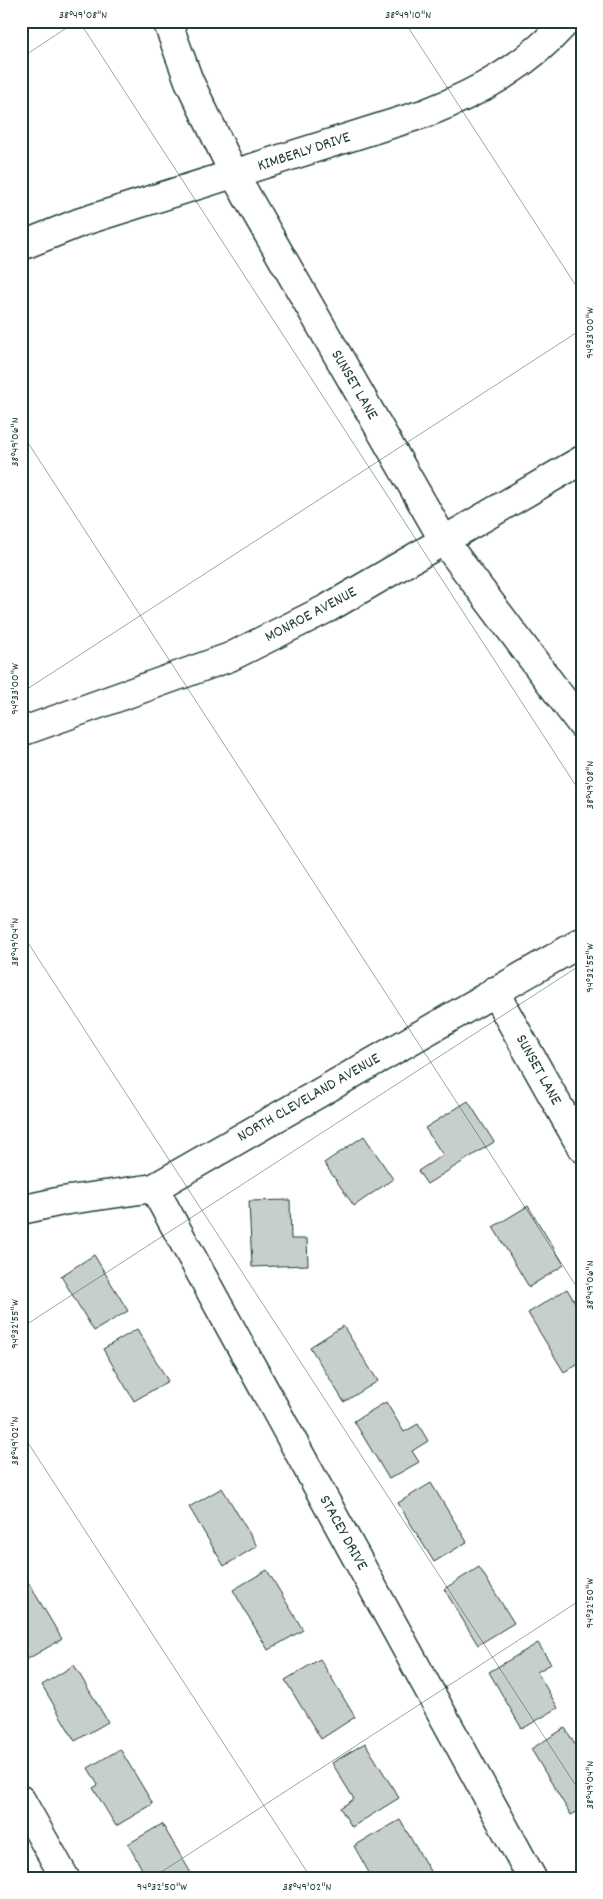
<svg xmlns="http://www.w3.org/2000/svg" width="603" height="1899" viewBox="0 0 603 1899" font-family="Dekko,sans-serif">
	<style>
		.building { fill: #c7cfcc; stroke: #1f3d34 }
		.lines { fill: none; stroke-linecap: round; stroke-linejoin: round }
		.street-casing { stroke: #1f3d34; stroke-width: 31 }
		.street { stroke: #fff; stroke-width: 28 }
		.ticks { fill: none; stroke: #1f3d34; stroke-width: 1; stroke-opacity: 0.45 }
		.labels { text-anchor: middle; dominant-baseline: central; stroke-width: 4.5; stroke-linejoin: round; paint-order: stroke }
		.street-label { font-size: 16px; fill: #1f3d34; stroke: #fff }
		.neatline { fill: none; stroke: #1f3d34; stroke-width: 2 }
		.ticks-label { font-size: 12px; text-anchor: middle; fill: #1f3d34 }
	</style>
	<rect width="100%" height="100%" fill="#fff"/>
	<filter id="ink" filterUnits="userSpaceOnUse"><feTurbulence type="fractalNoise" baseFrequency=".02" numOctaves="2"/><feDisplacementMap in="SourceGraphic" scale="10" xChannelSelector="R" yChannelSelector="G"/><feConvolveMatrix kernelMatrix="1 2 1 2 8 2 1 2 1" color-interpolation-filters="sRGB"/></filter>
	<g filter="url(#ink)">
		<!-- building -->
		<g class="building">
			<polygon points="468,1101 494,1142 427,1184 418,1171 443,1155 425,1128"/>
			<polygon points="364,1136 393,1179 354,1206 324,1163"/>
			<polygon points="290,1200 291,1239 307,1239 308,1265 252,1267 249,1201"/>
			<polygon points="528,1206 564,1265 529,1287 493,1227"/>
			<polygon points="94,1255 128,1311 94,1331 61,1276"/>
			<polygon points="567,1289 582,1314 582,1361 564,1372 528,1313"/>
			<polygon points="343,1326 378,1381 344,1402 310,1347"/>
			<polygon points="137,1329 168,1381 134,1401 103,1349"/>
			<polygon points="386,1402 404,1432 418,1424 428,1441 412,1451 419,1462 389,1479 354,1421"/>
			<polygon points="582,1405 582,1419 576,1408"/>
			<polygon points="431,1483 467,1542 434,1562 398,1503"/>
			<polygon points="222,1488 257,1546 224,1566 189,1507"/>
			<polygon points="479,1567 514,1623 478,1645 444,1589"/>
			<polygon points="267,1570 303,1630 268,1650 233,1590"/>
			<polygon points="28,1582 62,1639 26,1660 21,1651 21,1586"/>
			<polygon points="538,1643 551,1664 537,1672 558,1708 522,1729 489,1672"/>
			<polygon points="320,1659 355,1717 321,1739 285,1680"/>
			<polygon points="74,1665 108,1722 75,1741 42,1685"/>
			<polygon points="565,1728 582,1756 582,1809 571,1815 531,1749"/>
			<polygon points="365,1743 399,1798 352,1827 340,1808 354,1799 332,1763"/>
			<polygon points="120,1749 153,1804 116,1826 93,1788 98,1785 88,1768"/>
			<polygon points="400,1820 434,1878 372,1878 354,1846"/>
			<polygon points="162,1824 194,1878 147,1878 128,1844"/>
		</g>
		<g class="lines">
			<!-- street casing -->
			<g class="street-casing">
				<g id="street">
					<polyline points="167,21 189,81 234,174 444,541 582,725"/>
					<path d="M 21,246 L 81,222 L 426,113 C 482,91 526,66 567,21"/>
					<polyline points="21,732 230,657 328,608 582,460"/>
					<polyline points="494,991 582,1148"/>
					<polyline points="154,1188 532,1878"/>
					<polyline points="21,1210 62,1201 154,1188 582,942"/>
					<polyline points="21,1800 65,1878"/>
				</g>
			</g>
			<!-- street -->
			<use href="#street" class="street"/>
		</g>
	</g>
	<!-- ticks -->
	<path class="ticks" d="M 79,21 L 582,795M 404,21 L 582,295M 21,58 L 77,21M 21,432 L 582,1295M 21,693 L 582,329M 21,932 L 582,1795M 21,1328 L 582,964M 21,1432 L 311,1878M 152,1878 L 582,1599"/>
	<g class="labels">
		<!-- street labels -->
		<g class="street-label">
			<text transform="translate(304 152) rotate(-18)">KIMBERLY DRIVE</text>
			<text transform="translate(354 385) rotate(60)">SUNSET LANE</text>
			<text transform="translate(311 615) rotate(-28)">MONROE AVENUE</text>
			<text transform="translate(538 1070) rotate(61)">SUNSET LANE</text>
			<text transform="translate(309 1098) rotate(-30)">NORTH CLEVELAND AVENUE</text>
			<text transform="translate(343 1533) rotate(61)">STACEY DRIVE</text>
		</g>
	</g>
	<!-- margin -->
	<rect width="603" height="1899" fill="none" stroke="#fff" stroke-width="55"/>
	<rect x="28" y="28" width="548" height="1844" class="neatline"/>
	<g class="ticks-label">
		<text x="83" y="18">38°49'08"N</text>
		<text x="408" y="18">38°49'10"N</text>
		<text transform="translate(589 333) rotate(-90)" y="4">94°33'00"W</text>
		<text transform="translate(14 442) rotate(-90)" y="4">38°49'06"N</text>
		<text transform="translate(14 689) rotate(-90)" y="4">94°33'00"W</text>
		<text transform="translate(589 785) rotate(-90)" y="4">38°49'08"N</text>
		<text transform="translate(14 942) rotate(-90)" y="4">38°49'04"N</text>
		<text transform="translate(589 968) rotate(-90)" y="4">94°32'55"W</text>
		<text transform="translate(589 1285) rotate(-90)" y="4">38°49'06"N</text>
		<text transform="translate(14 1324) rotate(-90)" y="4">94°32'55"W</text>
		<text transform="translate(14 1441) rotate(-90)" y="4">38°49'02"N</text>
		<text transform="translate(589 1603) rotate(-90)" y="4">94°32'50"W</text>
		<text transform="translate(589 1785) rotate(-90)" y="4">38°49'04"N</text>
		<text x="162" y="1890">94°32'50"W</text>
		<text x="307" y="1890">38°49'02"N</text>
	</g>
</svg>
